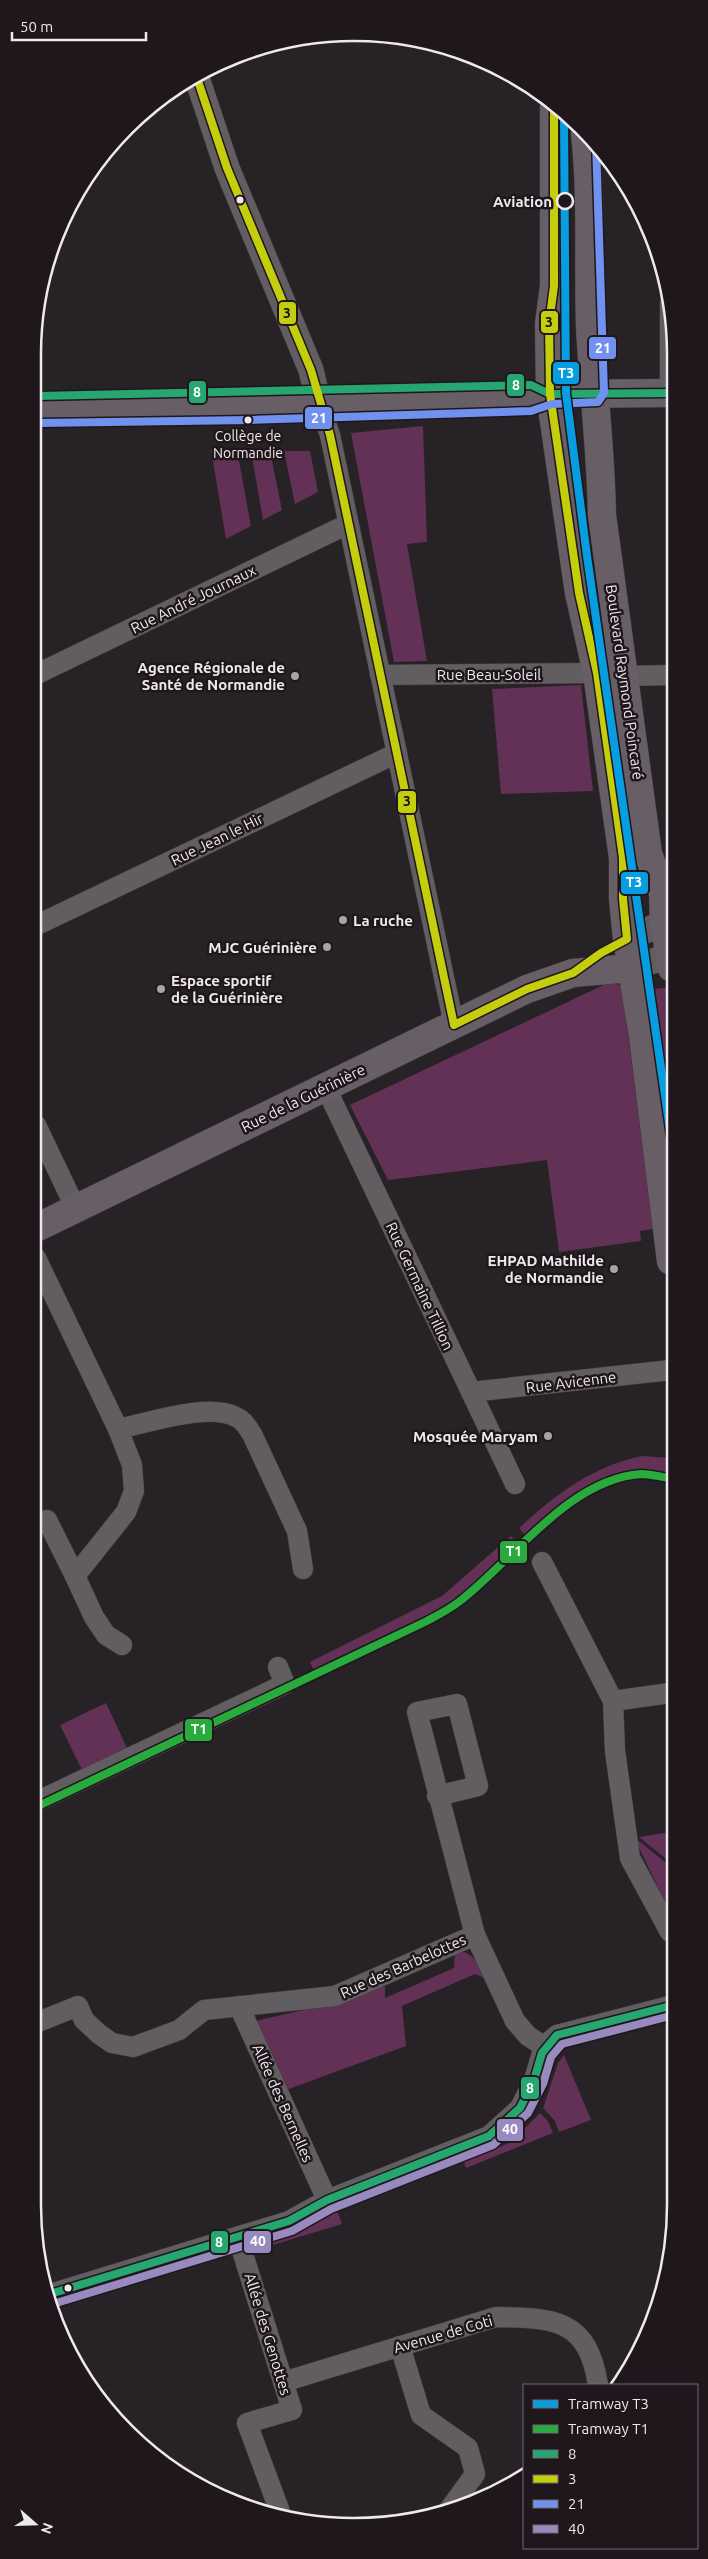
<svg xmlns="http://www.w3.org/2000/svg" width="708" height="2559" viewBox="0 0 708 2559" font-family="Ubuntu,sans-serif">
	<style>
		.green { fill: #623155 }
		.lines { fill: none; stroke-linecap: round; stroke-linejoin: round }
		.minor-casing { stroke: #444043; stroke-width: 21 }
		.tertiary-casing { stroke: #444043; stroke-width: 26 }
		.secondary-casing { stroke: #444043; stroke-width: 29 }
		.minor { stroke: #615d60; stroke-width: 20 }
		.tertiary { stroke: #615d60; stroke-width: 25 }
		.secondary { stroke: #675f65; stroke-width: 28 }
		.bus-1-casing { stroke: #1f171c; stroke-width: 11 }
		.bus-2-casing { stroke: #1f171c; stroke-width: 11 }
		.bus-3-casing { stroke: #1f171c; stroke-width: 11 }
		.bus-4-casing { stroke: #1f171c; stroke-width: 11 }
		.bus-1 { stroke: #26a671; stroke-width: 8 }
		.bus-2 { stroke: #c4ce0d; stroke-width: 8 }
		.bus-3 { stroke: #7191ee; stroke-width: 8 }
		.bus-4 { stroke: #988abe; stroke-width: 8 }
		.tram-1-casing { stroke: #1f171c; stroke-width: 11 }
		.tram-2-casing { stroke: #1f171c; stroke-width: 11 }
		.tram-1 { stroke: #069de1; stroke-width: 8 }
		.tram-2 { stroke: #28aa3d; stroke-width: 8 }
		.bus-dot { fill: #eee9ed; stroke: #1f171c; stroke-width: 2 }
		.stop-dot { fill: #1f171c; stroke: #eee9ed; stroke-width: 2.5 }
		.poi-dot { fill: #a8a3a7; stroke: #1f171c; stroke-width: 2 }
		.labels { text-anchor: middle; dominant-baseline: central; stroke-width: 5; stroke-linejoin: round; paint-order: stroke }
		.bus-label { font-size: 14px; fill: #eee9ed; stroke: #1f171c }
		.stop-label { font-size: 15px; font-weight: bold; fill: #eee9ed; stroke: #1f171c; text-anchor: end }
		.street-label { font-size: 15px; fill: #eee9ed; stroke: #1f171c }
		.poi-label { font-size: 15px; font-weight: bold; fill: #eee9ed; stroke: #1f171c; text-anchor: end }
		.rim { fill: none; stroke: #eee9ed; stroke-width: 2.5 }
		.line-badge { stroke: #1f171c; stroke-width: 2 }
		.badge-label { font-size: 14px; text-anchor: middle; font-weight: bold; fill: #fff }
		.pale-badge-label { font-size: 14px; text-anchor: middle; font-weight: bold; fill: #111 }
	</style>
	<rect width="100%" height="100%" fill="#272225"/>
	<!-- green -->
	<g class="green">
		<polygon points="423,426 427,542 407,544 427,661 394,662 351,433"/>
		<polygon points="211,450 237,450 251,526 226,539"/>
		<polygon points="251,451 270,451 282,510 263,520"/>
		<polygon points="284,451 310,451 318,492 295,504"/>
		<polygon points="581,685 593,791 501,794 492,689"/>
		<polygon points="612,981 622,987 653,1229 640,1231 641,1241 559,1252 547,1160 388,1180 350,1105"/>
		<polygon points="669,987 672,1042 671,1184 641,991"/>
		<path d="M 642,1456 L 671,1458 L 671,1482 C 617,1468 568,1507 530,1541 L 519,1528 C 556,1494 593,1466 642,1456 Z"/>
		<polygon points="511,1536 522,1548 454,1608 317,1677 310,1662 442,1596"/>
		<polygon points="106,1703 127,1748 82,1770 60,1725"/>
		<polygon points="670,1832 670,1862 639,1837"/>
		<polygon points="634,1837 670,1866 670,1913"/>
		<path d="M 455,1951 C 474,1951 477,1963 484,1978 L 475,1974 L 402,2006 L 406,2046 L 286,2090 L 251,2022 L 339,2002 L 385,1984 L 385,1998 L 454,1968 Z"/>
		<polygon points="564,2055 591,2120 559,2132 555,2121 543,2108 558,2063"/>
		<polygon points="540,2113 548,2121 553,2133 466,2168 464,2162 511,2142"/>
		<polygon points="336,2208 342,2224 250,2252 254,2246 312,2224"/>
	</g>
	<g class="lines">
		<!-- minor casing -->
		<g class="minor-casing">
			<g id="minor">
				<polyline points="670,303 670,393"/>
				<polyline points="318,400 330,435 454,1025"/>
				<polyline points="37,674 348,524"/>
				<polyline points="380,675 597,673"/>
				<polyline points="624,676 672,675"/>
				<polyline points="37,925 397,753"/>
				<polyline points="326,1088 515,1484"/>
				<polyline points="36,1125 76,1209"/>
				<polyline points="36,1258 118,1429 132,1465 134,1491 126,1512 75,1576 94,1617 106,1635 122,1645"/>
				<polyline points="471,1392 671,1370"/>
				<path d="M 118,1429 C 147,1423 210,1402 236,1417 C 244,1420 247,1427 252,1434 L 297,1531 L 303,1569"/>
				<polyline points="47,1520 75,1576"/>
				<polyline points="542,1562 613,1701 615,1751 630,1858 670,1932"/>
				<polyline points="613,1701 670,1693"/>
				<polyline points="437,1796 478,1786 457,1704 417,1712 475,1935 515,2021 528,2036 545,2047"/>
				<polyline points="34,1803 285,1684 278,1667"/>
				<polyline points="239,2006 327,2200"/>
				<polyline points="33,2024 78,2006 84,2020 99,2034 112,2043 133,2047 179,2030 204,2010 335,1996 475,1935"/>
				<polyline points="238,2238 292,2410 247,2423 280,2512"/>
				<polyline points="50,2294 289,2221 327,2200 489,2136 520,2108 534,2080 542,2053 551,2040 557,2035 670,2006"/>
				<polyline points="400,2346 421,2415 468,2448 475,2474 449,2510"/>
				<path d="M 283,2382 L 496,2317 C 555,2318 588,2319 598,2385"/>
			</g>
		</g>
		<!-- tertiary casing -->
		<g class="tertiary-casing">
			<g id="tertiary">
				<polyline points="197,78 227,168 311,370 318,400"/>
				<polyline points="627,939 672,919"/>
				<polyline points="631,968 672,955"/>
			</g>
		</g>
		<!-- secondary casing -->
		<g class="secondary-casing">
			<g id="secondary">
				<polyline points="554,108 554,286 549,324 550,394 579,593 597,673 623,858 623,899 627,939 643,1036 671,1261"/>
				<path d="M 585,133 C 592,197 588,262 590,326 C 593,389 601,452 602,515 L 648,854 L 663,893 L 664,923 L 672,968"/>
				<polyline points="38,413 250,410 531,401 550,394 673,393"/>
				<polyline points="36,1228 527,989 573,973 631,968"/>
			</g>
		</g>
		<!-- minor -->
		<use href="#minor" class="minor"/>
		<!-- tertiary -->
		<use href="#tertiary" class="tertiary"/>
		<!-- secondary -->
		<use href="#secondary" class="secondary"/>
		<!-- bus-1 casing -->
		<g class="bus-1-casing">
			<g id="bus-1">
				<polyline points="38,396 531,385 550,394 673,393"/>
				<polyline points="50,2294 289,2221 327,2200 489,2136 520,2108 534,2080 542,2053 557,2035 670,2006"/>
			</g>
		</g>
		<!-- bus-2 casing -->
		<g class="bus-2-casing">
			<polyline id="bus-2" points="197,78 227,168 311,370 330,435 454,1025 527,989 573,973 601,953 627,939 623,899 623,858 597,673 579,593 550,394 549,324 554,286 554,108"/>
		</g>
		<!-- bus-3 casing -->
		<g class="bus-3-casing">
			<polyline id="bus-3" points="38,423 250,420 531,411 552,404 598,402 604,393 596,142"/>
		</g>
		<!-- bus-4 casing -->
		<g class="bus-4-casing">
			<polyline id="bus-4" points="53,2304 292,2231 331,2209 493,2145 528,2113 543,2084 551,2057 562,2044 670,2016"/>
		</g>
		<!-- bus-1 -->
		<use href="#bus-1" class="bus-1"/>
		<!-- bus-2 -->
		<use href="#bus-2" class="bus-2"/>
		<!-- bus-3 -->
		<use href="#bus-3" class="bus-3"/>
		<!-- bus-4 -->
		<use href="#bus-4" class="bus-4"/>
		<!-- tram-1 casing -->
		<g class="tram-1-casing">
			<polyline id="tram-1" points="564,116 566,393 587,556 671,1137"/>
		</g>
		<!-- tram-2 casing -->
		<g class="tram-2-casing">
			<path id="tram-2" d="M 34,1808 L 427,1621 C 438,1615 450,1609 460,1601 C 513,1560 569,1479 641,1474 C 650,1474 661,1477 671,1478"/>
		</g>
		<!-- tram-1 -->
		<use href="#tram-1" class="tram-1"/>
		<!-- tram-2 -->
		<use href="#tram-2" class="tram-2"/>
	</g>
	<!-- markers -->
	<g class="bus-dot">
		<circle cx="240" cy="200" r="4.5"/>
		<circle cx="248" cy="420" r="4.5"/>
		<circle cx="68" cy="2288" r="4.5"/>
	</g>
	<circle class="stop-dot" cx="565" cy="201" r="8"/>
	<g class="poi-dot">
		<circle cx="295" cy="676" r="5"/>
		<circle cx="343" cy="920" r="5"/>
		<circle cx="327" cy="947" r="5"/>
		<circle cx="161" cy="989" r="5"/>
		<circle cx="614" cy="1269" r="5"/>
		<circle cx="548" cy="1436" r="5"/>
	</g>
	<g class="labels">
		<!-- bus labels -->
		<g class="bus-label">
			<text x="248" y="436">Collège de<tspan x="248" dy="17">Normandie</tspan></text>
		</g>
		<!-- stop labels -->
		<g class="stop-label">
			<text x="552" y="201">Aviation</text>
		</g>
		<!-- street labels -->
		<g class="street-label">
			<text transform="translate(193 599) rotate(-26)">Rue André Journaux</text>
			<text x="489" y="674">Rue Beau-Soleil</text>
			<text transform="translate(625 682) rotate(82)">Boulevard Raymond Poincaré</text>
			<text transform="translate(217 839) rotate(-26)">Rue Jean le Hir</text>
			<text transform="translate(303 1098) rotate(-26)">Rue de la Guérinière</text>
			<text transform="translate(420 1286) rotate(65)">Rue Germaine Tillion</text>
			<text transform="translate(571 1382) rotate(-7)">Rue Avicenne</text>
			<text transform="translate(403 1966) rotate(-24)">Rue des Barbelottes</text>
			<text transform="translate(283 2103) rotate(66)">Allée des Bernelles</text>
			<text transform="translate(268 2334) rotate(73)">Allée des Genottes</text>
			<text transform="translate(443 2334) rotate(-16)">Avenue de Coti</text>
		</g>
		<!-- poi labels -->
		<g class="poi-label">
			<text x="285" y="667">Agence Régionale de<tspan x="285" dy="17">Santé de Normandie</tspan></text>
			<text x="353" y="920" text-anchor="start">La ruche</text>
			<text x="317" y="947">MJC Guérinière</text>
			<text x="171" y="980" text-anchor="start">Espace sportif<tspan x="171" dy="17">de la Guérinière</tspan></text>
			<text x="604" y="1260">EHPAD Mathilde<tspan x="604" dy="17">de Normandie</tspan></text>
			<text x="538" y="1436">Mosquée Maryam</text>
		</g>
	</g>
	<!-- crop -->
	<path d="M0 0H708V2559H0ZM354 41H354A313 313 0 0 1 667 354V2205A313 313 0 0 1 354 2518H354A313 313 0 0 1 41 2205V354A313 313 0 0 1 354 41Z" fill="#1f171c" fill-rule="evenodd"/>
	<path class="rim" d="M354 41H354A313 313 0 0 1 667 354V2205A313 313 0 0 1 354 2518H354A313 313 0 0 1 41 2205V354A313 313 0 0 1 354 41Z"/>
	<g class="line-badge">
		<rect x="278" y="301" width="19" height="24" rx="5" fill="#c4ce0d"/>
		<rect x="540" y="310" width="19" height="24" rx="5" fill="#c4ce0d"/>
		<rect x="588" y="336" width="29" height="24" rx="5" fill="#7191ee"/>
		<rect x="552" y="361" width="28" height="24" rx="5" fill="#069de1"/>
		<rect x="506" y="373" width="19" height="24" rx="5" fill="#26a671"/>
		<rect x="188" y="380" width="19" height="24" rx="5" fill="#26a671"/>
		<rect x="304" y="406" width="29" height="24" rx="5" fill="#7191ee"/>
		<rect x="397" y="790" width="20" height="24" rx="5" fill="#c4ce0d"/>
		<rect x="620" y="871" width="29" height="24" rx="5" fill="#069de1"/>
		<rect x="499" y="1540" width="29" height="24" rx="5" fill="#28aa3d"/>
		<rect x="184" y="1718" width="29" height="24" rx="5" fill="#28aa3d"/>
		<rect x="520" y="2076" width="20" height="24" rx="5" fill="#26a671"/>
		<rect x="496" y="2118" width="28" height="24" rx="5" fill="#988abe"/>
		<rect x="243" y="2230" width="29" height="24" rx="5" fill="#988abe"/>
		<rect x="210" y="2230" width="19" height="24" rx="5" fill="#26a671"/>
	</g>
	<g class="badge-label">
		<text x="603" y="353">21</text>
		<text x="566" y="378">T3</text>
		<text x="516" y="390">8</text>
		<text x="197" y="397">8</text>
		<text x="319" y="423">21</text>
		<text x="634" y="887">T3</text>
		<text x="514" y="1556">T1</text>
		<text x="199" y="1734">T1</text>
		<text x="530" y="2093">8</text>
		<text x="510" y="2134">40</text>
		<text x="258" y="2246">40</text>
		<text x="219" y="2247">8</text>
	</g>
	<g class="pale-badge-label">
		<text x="287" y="318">3</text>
		<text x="549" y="327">3</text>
		<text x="407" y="806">3</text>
	</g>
	<!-- legend -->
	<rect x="523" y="2384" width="175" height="165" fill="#1f171c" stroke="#726b70"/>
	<rect x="533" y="2400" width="25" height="8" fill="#069de1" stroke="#726b70"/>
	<text x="568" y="2409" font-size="15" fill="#eee9ed">Tramway T3</text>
	<rect x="533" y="2425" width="25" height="8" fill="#28aa3d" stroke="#726b70"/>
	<text x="568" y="2434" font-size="15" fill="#eee9ed">Tramway T1</text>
	<rect x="533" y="2450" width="25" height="8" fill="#26a671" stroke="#726b70"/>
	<text x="568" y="2459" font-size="15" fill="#eee9ed">8</text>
	<rect x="533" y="2475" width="25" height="8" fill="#c4ce0d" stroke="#726b70"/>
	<text x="568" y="2484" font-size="15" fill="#eee9ed">3</text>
	<rect x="533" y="2500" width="25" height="8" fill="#7191ee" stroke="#726b70"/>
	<text x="568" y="2509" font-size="15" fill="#eee9ed">21</text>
	<rect x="533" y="2525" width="25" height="8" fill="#988abe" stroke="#726b70"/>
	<text x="568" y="2534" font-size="15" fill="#eee9ed">40</text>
	<!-- north arrow -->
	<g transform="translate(35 2524) rotate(110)" stroke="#1f171c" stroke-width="4" paint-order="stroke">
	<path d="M0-4L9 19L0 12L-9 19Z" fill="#eee9ed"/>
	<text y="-8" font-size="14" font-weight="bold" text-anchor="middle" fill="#eee9ed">N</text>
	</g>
	<!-- scale -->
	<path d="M12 32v8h134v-8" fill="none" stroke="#eee9ed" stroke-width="2.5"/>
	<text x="20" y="32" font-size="15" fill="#eee9ed" stroke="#1f171c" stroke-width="4" paint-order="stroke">50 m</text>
</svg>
